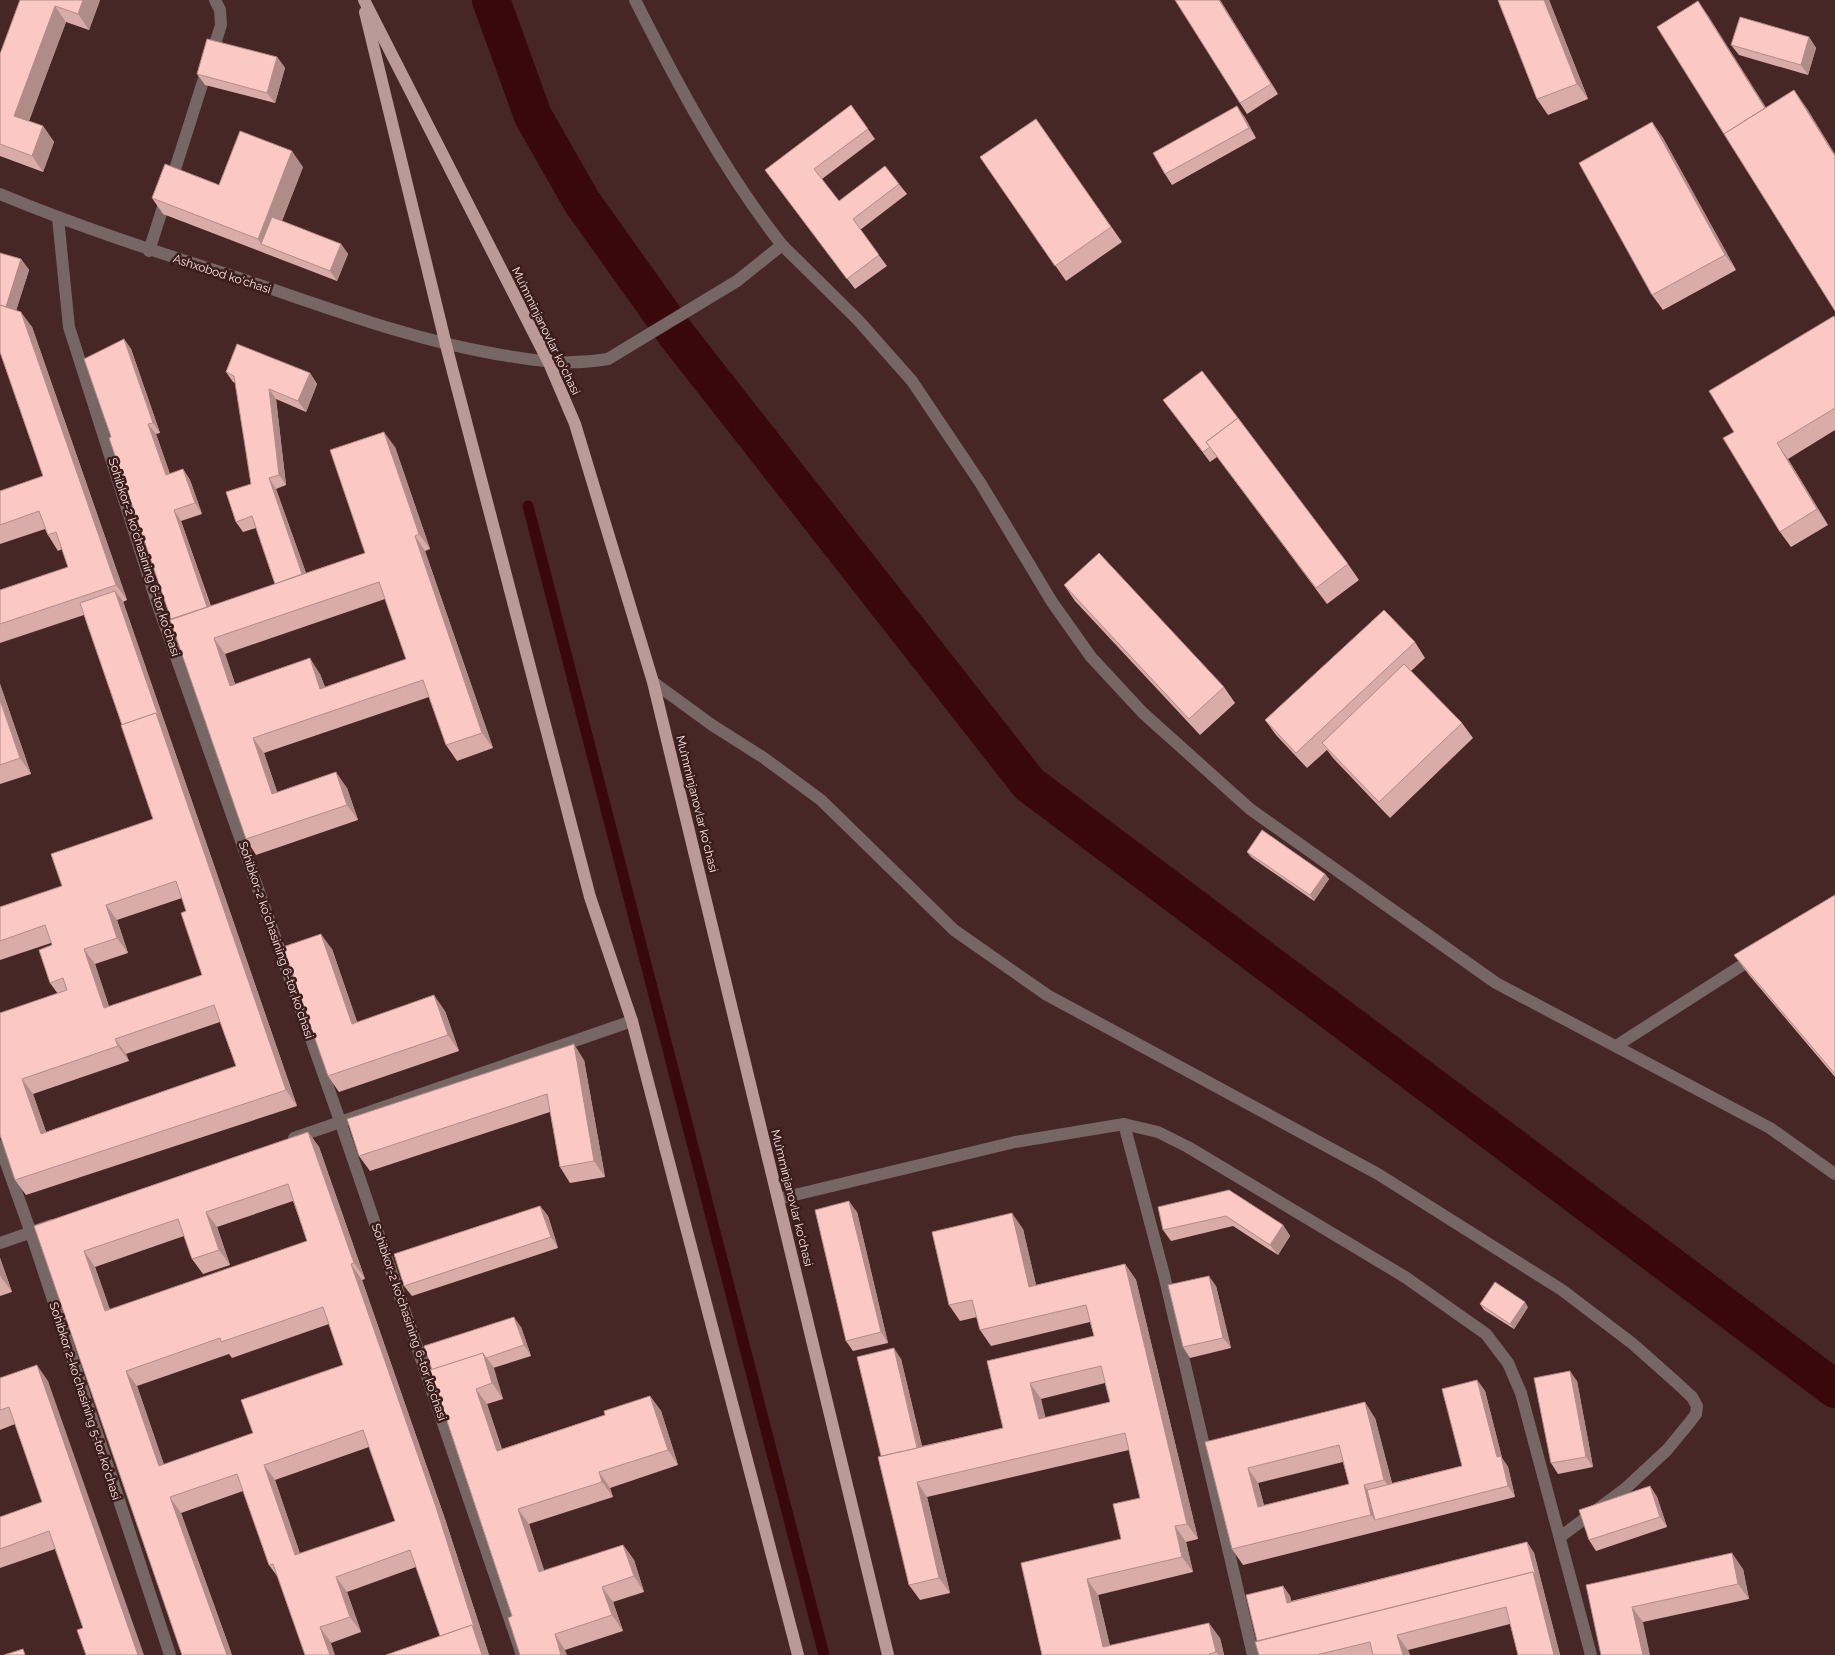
<svg xmlns="http://www.w3.org/2000/svg" width="1835" height="1655" viewBox="0 0 1835 1655" font-family="Raleway,sans-serif">
	<style>
		.lines { fill: none; stroke-linecap: round; stroke-linejoin: round }
		.stream { stroke: #38080a; stroke-width: 11 }
		.canal { stroke: #38080a; stroke-width: 38 }
		.minor { stroke: #766664; stroke-width: 12 }
		.major { stroke: #bb9997; stroke-width: 12 }
		.wall { fill: #d9aca9; fill-rule: evenodd }
		.shaded-wall { fill: #b08c89 }
		.building { fill: #fcc8c4; stroke: #b08c89; fill-rule: evenodd }
		.labels { text-anchor: middle; dominant-baseline: central; stroke-width: 5; stroke-linejoin: round; paint-order: stroke }
		.street-label { font-size: 12px; fill: #f7e2e0; stroke: #3b1d1c }
	</style>
	<rect width="100%" height="100%" fill="#462725"/>
	<g class="lines">
		<!-- stream -->
		<polyline class="stream" points="528,506 824,1655"/>
		<!-- canal -->
		<polyline class="canal" points="491,0 533,116 582,202 676,334 1029,784 1835,1389"/>
		<!-- minor -->
		<g class="minor">
			<path d="M 0,194 C 79,227 160,253 242,279 C 326,307 408,339 496,354 C 536,361 568,366 608,359 L 737,281 L 782,245 C 723,170 678,85 635,0"/>
			<polyline points="58,218 69,327 156,600 340,1121 522,1655"/>
			<polyline points="782,245 858,320 912,381 981,484 1052,602 1091,657 1143,713 1250,809 1496,983 1770,1128 1835,1174"/>
			<polyline points="149,251 221,25 220,10 215,0"/>
			<polyline points="653,682 712,725 764,758 821,800 954,930 1047,995 1378,1174 1562,1290 1633,1344 1678,1384 1692,1397 1697,1406 1696,1414 1690,1422 1667,1450 1626,1488 1560,1537"/>
			<polyline points="1616,1046 1755,957"/>
			<polyline points="1124,1124 1164,1275 1253,1655"/>
			<polyline points="294,1138 632,1021"/>
			<polyline points="0,1146 31,1233 170,1655"/>
			<polyline points="778,1199 1015,1142 1124,1124 1158,1132 1188,1147 1405,1277 1486,1334 1508,1363 1521,1393 1591,1655"/>
			<polyline points="0,1243 52,1225"/>
		</g>
		<!-- major -->
		<g class="major">
			<polyline points="364,0 549,363 575,424 653,682 888,1655"/>
			<polyline points="365,12 446,345 590,897 632,1021 798,1655"/>
		</g>
	</g>
	<!-- wall -->
	<g class="wall">
		<polygon points="20,0 100,0 89,30 66,22 29,121 43,126 54,142 43,172 0,156 0,54"/>
		<polygon points="1220,0 1278,94 1247,114 1240,103"/>
		<polygon points="1498,0 1549,0 1588,99 1548,115 1537,99"/>
		<polygon points="1809,37 1816,48 1808,75 1739,55 1731,45"/>
		<polygon points="277,57 285,68 275,103 205,85 197,74"/>
		<polygon points="851,105 875,139 822,179 839,201 899,184 907,194 860,230 887,266 855,289 765,170"/>
		<polygon points="1244,116 1256,138 1172,185 1165,174"/>
		<polygon points="1036,119 1122,242 1066,281 980,157"/>
		<polygon points="1652,122 1663,138 1736,270 1663,310 1652,295"/>
		<polygon points="303,167 282,221 341,244 348,254 337,281 163,214 152,198 219,185"/>
		<path d="M 21,259 L 29,270 L 16,310 L 32,327 L 127,600 L 123,602 L 297,1106 L 26,1195 L 15,1180 L 0,1013 L 58,994 L 50,983 L 52,945 L 51,943 L 0,960 L 0,907 L 62,886 L 153,819 L 122,725 L 84,615 L 0,643 L 0,590 L 68,567 L 62,549 L 58,551 L 48,535 L 45,529 L 0,544 L 0,491 L 43,476 L 0,352 ZM 182,898 L 186,911 L 202,975 L 109,1007 L 95,964 L 128,953 L 117,920 ZM 220,1022 L 236,1066 L 46,1132 L 33,1094 L 129,1061 L 126,1054 Z"/>
		<polygon points="1835,318 1835,430 1788,459 1828,525 1791,547 1780,532 1734,432"/>
		<path d="M 124,339 L 131,349 L 160,433 L 156,434 L 170,474 L 183,469 L 190,480 L 202,514 L 181,521 L 211,606 L 275,584 L 256,528 L 243,532 L 236,522 L 251,484 L 236,383 L 233,382 L 226,372 L 310,373 L 317,384 L 306,412 L 276,399 L 286,485 L 276,489 L 306,573 L 365,553 L 395,447 L 430,549 L 425,551 L 493,748 L 457,761 L 446,745 L 429,697 L 264,753 L 277,792 L 347,788 L 358,820 L 256,855 L 246,839 L 171,619 ZM 385,599 L 406,659 L 325,687 L 320,674 L 235,684 L 225,654 Z"/>
		<polygon points="1163,400 1348,564 1359,580 1327,604 1217,457 1210,462"/>
		<polygon points="1064,585 1224,687 1235,703 1200,735 1075,601"/>
		<polygon points="1415,642 1425,658 1411,671 1462,723 1473,738 1390,818 1333,758 1327,750 1307,768 1276,735 1265,720"/>
		<polygon points="0,684 31,774 0,784"/>
		<polygon points="1247,852 1325,874 1329,879 1314,901 1251,857"/>
		<polygon points="1835,895 1835,1077 1749,975 1734,955"/>
		<polygon points="332,949 357,1022 445,1011 459,1051 339,1092 328,1076"/>
		<polygon points="584,1060 605,1177 570,1183 560,1167 550,1112 370,1171 359,1156"/>
		<path d="M 308,1132 L 319,1147 L 365,1279 L 362,1280 L 446,1522 L 489,1655 L 386,1655 L 440,1636 L 416,1567 L 347,1592 L 361,1632 L 331,1643 L 277,1576 L 269,1565 L 243,1491 L 181,1513 L 232,1655 L 34,1226 ZM 293,1201 L 307,1241 L 110,1310 L 95,1267 L 184,1236 L 192,1259 L 203,1274 L 230,1265 L 217,1227 ZM 329,1324 L 343,1365 L 253,1433 L 164,1465 L 137,1386 L 229,1354 L 232,1358 ZM 369,1447 L 395,1521 L 300,1554 L 275,1480 Z"/>
		<polygon points="1229,1190 1283,1225 1290,1236 1278,1255 1233,1226 1171,1241 1163,1230"/>
		<polygon points="540,1206 548,1216 558,1248 412,1296 404,1286"/>
		<polygon points="857,1212 888,1343 853,1351 846,1341"/>
		<path d="M 1023,1229 L 1036,1285 L 1125,1264 L 1136,1280 L 1198,1539 L 1186,1542 L 1193,1572 L 1098,1595 L 1110,1646 L 1220,1638 L 1224,1655 L 1041,1655 L 1042,1655 L 1021,1563 L 1121,1539 L 1140,1498 L 1129,1450 L 927,1497 L 950,1593 L 920,1600 L 909,1585 L 881,1456 L 901,1359 L 922,1446 L 1003,1428 L 987,1361 L 1094,1336 L 1090,1322 L 991,1346 L 980,1330 L 977,1317 L 960,1321 L 949,1305 ZM 1105,1383 L 1110,1402 L 1045,1418 L 1041,1399 Z"/>
		<polygon points="0,1258 12,1292 0,1296"/>
		<polygon points="1216,1286 1231,1348 1190,1358 1183,1347"/>
		<polygon points="1480,1304 1528,1307 1514,1329 1484,1310"/>
		<polygon points="521,1327 531,1356 493,1368 503,1399 487,1404 502,1449 605,1415 650,1396 661,1411 678,1465 610,1488 613,1497 529,1524 544,1571 623,1545 634,1560 644,1592 613,1602 623,1631 565,1650 512,1616 430,1370"/>
		<polygon points="0,1378 48,1381 83,1628 55,1549 0,1568 0,1517 42,1502 15,1424 0,1430"/>
		<path d="M 1477,1380 L 1485,1391 L 1502,1458 L 1508,1467 L 1515,1497 L 1243,1565 L 1232,1549 L 1205,1442 L 1375,1418 L 1392,1483 L 1462,1466 ZM 1343,1462 L 1349,1484 L 1264,1505 L 1258,1483 Z"/>
		<polygon points="1577,1381 1593,1467 1558,1474 1551,1463"/>
		<polygon points="1650,1486 1657,1497 1667,1527 1596,1551 1589,1540"/>
		<polygon points="1527,1542 1534,1553 1560,1655 1518,1655 1510,1624 1408,1650 1410,1655 1259,1655 1257,1641 1283,1586 1290,1596 1291,1601"/>
		<polygon points="1743,1569 1749,1599 1643,1622 1586,1585"/>
	</g>
	<!-- shaded-wall -->
	<g class="shaded-wall">
		<polygon points="83,0 100,0 89,30 78,14"/>
		<polygon points="1219,0 1220,0 1278,94 1271,84"/>
		<polygon points="1544,0 1549,0 1588,99 1577,84"/>
		<polygon points="1698,1 1709,17 1779,128 1768,113"/>
		<polygon points="55,6 66,22 25,131 14,116"/>
		<polygon points="1809,37 1816,48 1808,75 1801,65"/>
		<polygon points="277,57 285,68 275,103 267,93"/>
		<polygon points="1794,90 1808,110 1835,154 1835,156"/>
		<polygon points="1237,106 1244,116 1256,138 1249,128"/>
		<polygon points="1652,122 1663,138 1736,270 1725,255"/>
		<polygon points="43,126 54,142 43,172 32,156"/>
		<polygon points="292,151 303,167 271,248 261,244 258,239"/>
		<polygon points="341,244 348,254 337,281 330,271"/>
		<polygon points="21,259 29,270 13,321 5,311"/>
		<polygon points="21,312 32,327 127,600 116,585"/>
		<polygon points="124,339 131,349 160,433 153,423"/>
		<polygon points="310,373 317,384 306,412 298,401"/>
		<polygon points="269,389 276,399 286,485 279,475"/>
		<polygon points="148,424 156,434 174,486 166,475"/>
		<polygon points="384,432 395,447 430,549 419,534"/>
		<polygon points="1777,443 1788,459 1828,525 1817,509"/>
		<polygon points="183,469 190,480 202,514 195,503"/>
		<polygon points="269,478 276,489 312,590 304,580"/>
		<polygon points="174,510 181,521 216,623 209,612"/>
		<polygon points="415,536 425,551 493,748 482,733"/>
		<polygon points="115,591 123,601 297,1106 286,1090 156,713"/>
		<polygon points="214,638 225,654 241,701 230,686"/>
		<polygon points="310,658 320,674 331,704 320,689"/>
		<polygon points="0,684 31,774 20,758 0,700"/>
		<polygon points="253,738 264,753 283,809 272,794"/>
		<polygon points="336,772 347,788 358,820 347,805"/>
		<polygon points="1325,874 1329,879 1314,901 1310,895"/>
		<polygon points="106,905 117,920 128,953 117,938"/>
		<polygon points="321,934 332,949 363,1039 352,1024"/>
		<polygon points="84,949 95,964 115,1024 104,1008"/>
		<polygon points="434,995 445,1011 459,1051 448,1035"/>
		<polygon points="115,1039 126,1054 129,1061 118,1046"/>
		<polygon points="574,1044 584,1060 605,1177 594,1161"/>
		<polygon points="22,1079 33,1094 52,1149 41,1134"/>
		<polygon points="308,1132 319,1147 365,1279 354,1263"/>
		<polygon points="849,1201 857,1212 888,1343 881,1332"/>
		<polygon points="540,1206 548,1216 558,1248 551,1237"/>
		<polygon points="206,1212 217,1227 230,1265 219,1250"/>
		<polygon points="1012,1213 1023,1229 1040,1302 1029,1287"/>
		<polygon points="1283,1225 1290,1236 1278,1255 1270,1245"/>
		<polygon points="84,1251 95,1267 116,1327 105,1311"/>
		<polygon points="0,1258 12,1292 1,1277 0,1274"/>
		<polygon points="351,1264 362,1280 446,1522 489,1655 482,1655"/>
		<polygon points="1125,1264 1136,1280 1198,1539 1187,1524"/>
		<polygon points="1209,1276 1216,1286 1231,1348 1223,1338"/>
		<polygon points="1525,1302 1528,1307 1514,1329 1510,1324"/>
		<polygon points="514,1317 521,1327 531,1356 524,1345"/>
		<polygon points="894,1348 901,1359 926,1464 919,1453"/>
		<polygon points="483,1353 494,1368 503,1399 492,1383"/>
		<polygon points="37,1365 48,1381 144,1655 138,1655"/>
		<polygon points="126,1371 137,1386 170,1482 159,1466"/>
		<polygon points="1570,1371 1577,1381 1593,1467 1586,1457"/>
		<polygon points="1477,1380 1485,1391 1502,1458 1508,1467 1515,1497 1508,1486 1497,1457"/>
		<polygon points="1030,1383 1041,1399 1050,1435 1039,1419"/>
		<polygon points="476,1389 487,1404 507,1466 497,1451"/>
		<polygon points="650,1396 661,1411 678,1465 668,1450"/>
		<polygon points="1365,1402 1375,1418 1395,1495 1384,1480"/>
		<polygon points="264,1465 275,1480 306,1571 295,1555"/>
		<polygon points="1248,1468 1258,1483 1268,1522 1258,1507"/>
		<polygon points="599,1472 610,1488 613,1497 602,1482"/>
		<polygon points="917,1482 927,1497 950,1593 939,1578"/>
		<polygon points="1364,1485 1375,1500 1375,1520 1371,1515"/>
		<polygon points="1650,1486 1657,1497 1667,1527 1660,1517"/>
		<polygon points="170,1497 181,1513 232,1655 227,1655"/>
		<polygon points="518,1509 529,1524 550,1588 539,1572"/>
		<polygon points="1175,1526 1186,1542 1193,1572 1182,1557"/>
		<polygon points="1527,1542 1534,1553 1560,1655 1554,1655 1533,1572"/>
		<polygon points="623,1545 634,1560 644,1592 634,1576"/>
		<polygon points="1732,1553 1743,1569 1749,1599 1738,1584"/>
		<polygon points="336,1577 347,1592 361,1632 350,1617"/>
		<polygon points="1087,1579 1098,1595 1112,1655 1103,1647"/>
		<polygon points="1283,1586 1290,1596 1294,1613 1287,1603"/>
		<polygon points="602,1587 613,1602 623,1631 612,1615"/>
		<polygon points="1632,1607 1643,1622 1650,1655 1643,1655"/>
		<polygon points="1209,1623 1220,1638 1224,1655 1219,1655 1216,1652"/>
		<polygon points="320,1627 331,1643 335,1655 330,1655"/>
		<polygon points="555,1634 565,1650 567,1655 561,1655"/>
		<polygon points="1397,1635 1408,1650 1410,1655 1403,1655"/>
	</g>
	<!-- building -->
	<g class="building">
		<polygon points="20,0 83,0 78,14 55,6 14,116 43,126 32,156 0,144 0,54"/>
		<polygon points="1175,0 1219,0 1271,84 1240,103"/>
		<polygon points="1498,0 1544,0 1577,84 1537,99"/>
		<polygon points="1698,1 1765,108 1724,134 1657,27"/>
		<polygon points="1740,17 1809,37 1801,65 1731,45"/>
		<polygon points="207,39 277,57 267,93 197,74"/>
		<polygon points="1794,90 1835,156 1835,311 1724,134"/>
		<polygon points="851,105 868,129 814,169 839,201 885,166 899,184 853,219 879,255 847,279 765,170"/>
		<polygon points="1237,106 1249,128 1165,174 1153,153"/>
		<polygon points="1036,119 1111,227 1055,266 980,157"/>
		<polygon points="1652,122 1725,255 1652,295 1579,163"/>
		<polygon points="240,131 292,151 258,239 152,198 165,164 219,185"/>
		<polygon points="272,217 341,244 330,271 261,244"/>
		<polygon points="0,253 21,259 6,307 0,305"/>
		<polygon points="0,305 21,312 116,585 0,624 0,590 68,567 56,532 48,535 39,511 0,525 0,491 43,476 0,352"/>
		<polygon points="1834,316 1835,319 1835,408 1777,443 1817,509 1780,532 1723,438 1734,432 1709,391"/>
		<polygon points="124,339 153,423 148,424 166,475 183,469 195,503 174,510 207,607 171,619 109,438 111,437 84,359"/>
		<polygon points="237,344 310,373 298,401 269,389 279,475 269,478 302,574 275,584 252,516 236,522 226,492 251,484 234,376 226,372"/>
		<polygon points="1202,371 1238,418 1206,442 1210,447 1203,452 1163,400"/>
		<polygon points="1238,418 1348,564 1316,588 1206,442"/>
		<path d="M 384,432 L 419,534 L 415,536 L 482,733 L 446,745 L 423,680 L 253,738 L 272,794 L 336,772 L 347,805 L 246,839 L 170,620 L 365,553 L 330,450 ZM 379,582 L 406,659 L 320,689 L 310,658 L 230,686 L 214,638 Z"/>
		<polygon points="1099,553 1224,687 1189,719 1064,585"/>
		<polygon points="115,591 159,718 156,713 122,725 80,603"/>
		<polygon points="1384,610 1415,642 1296,753 1265,720"/>
		<polygon points="1404,664 1462,723 1379,802 1322,743"/>
		<polygon points="0,700 20,758 0,765"/>
		<path d="M 156,713 L 286,1090 L 15,1180 L 0,1135 L 0,1013 L 67,990 L 63,978 L 50,983 L 39,950 L 52,945 L 45,925 L 0,941 L 0,907 L 62,886 L 51,854 L 153,819 L 121,725 ZM 176,881 L 186,911 L 181,913 L 202,975 L 104,1008 L 84,949 L 117,938 L 106,905 ZM 214,1005 L 236,1066 L 41,1134 L 22,1079 L 118,1046 L 115,1039 Z"/>
		<polygon points="1262,830 1325,874 1310,895 1247,852"/>
		<polygon points="1835,895 1835,1074 1734,955"/>
		<polygon points="321,934 352,1024 434,995 448,1035 328,1076 283,947"/>
		<polygon points="574,1044 594,1161 560,1167 547,1094 359,1156 347,1119"/>
		<path d="M 308,1132 L 354,1263 L 351,1264 L 436,1507 L 475,1630 L 472,1625 L 440,1636 L 410,1550 L 336,1577 L 350,1617 L 320,1627 L 330,1655 L 305,1655 L 273,1564 L 269,1565 L 237,1474 L 170,1497 L 227,1655 L 182,1655 L 34,1226 ZM 288,1184 L 307,1241 L 105,1311 L 84,1251 L 178,1219 L 192,1259 L 219,1250 L 206,1212 ZM 323,1307 L 343,1365 L 241,1400 L 253,1433 L 159,1466 L 126,1371 L 220,1338 L 221,1342 ZM 363,1430 L 395,1521 L 295,1555 L 264,1465 Z"/>
		<polygon points="1229,1190 1283,1225 1270,1245 1226,1216 1163,1230 1158,1207"/>
		<polygon points="849,1201 881,1332 846,1341 815,1210"/>
		<polygon points="540,1206 551,1237 404,1286 394,1254"/>
		<path d="M 1012,1213 L 1029,1287 L 1125,1264 L 1187,1524 L 1175,1526 L 1182,1557 L 1087,1579 L 1103,1647 L 1209,1623 L 1216,1652 L 1209,1654 L 1210,1655 L 1041,1655 L 1042,1655 L 1021,1563 L 1121,1539 L 1113,1504 L 1140,1498 L 1125,1433 L 917,1482 L 939,1578 L 909,1585 L 878,1457 L 1003,1428 L 987,1361 L 1094,1336 L 1086,1305 L 980,1330 L 972,1300 L 949,1305 L 932,1232 ZM 1101,1366 L 1110,1402 L 1039,1419 L 1030,1383 Z"/>
		<polygon points="1209,1276 1223,1338 1183,1347 1168,1285"/>
		<polygon points="1495,1282 1525,1302 1510,1324 1480,1304"/>
		<polygon points="514,1317 524,1345 486,1358 483,1353 432,1370 424,1346"/>
		<polygon points="894,1348 917,1448 881,1456 857,1357"/>
		<polygon points="483,1353 492,1383 476,1389 497,1451 605,1415 604,1411 650,1396 668,1450 599,1472 602,1482 518,1509 539,1572 623,1545 634,1576 602,1587 612,1615 555,1634 561,1655 520,1655 508,1618 512,1616 430,1370"/>
		<polygon points="37,1365 138,1655 86,1655 77,1630 83,1628 49,1531 0,1549 0,1517 42,1502 9,1407 0,1410 0,1378"/>
		<polygon points="1570,1371 1586,1457 1551,1463 1534,1378"/>
		<polygon points="1477,1380 1497,1457 1501,1456 1508,1486 1375,1520 1367,1490 1462,1466 1442,1389"/>
		<path d="M 1365,1402 L 1384,1480 L 1364,1485 L 1371,1515 L 1232,1549 L 1205,1442 ZM 1339,1445 L 1349,1484 L 1258,1507 L 1248,1468 Z"/>
		<polygon points="1650,1486 1660,1517 1589,1540 1579,1510"/>
		<polygon points="1527,1542 1536,1577 1533,1572 1257,1641 1246,1595 1283,1586 1287,1603"/>
		<polygon points="1732,1553 1738,1584 1632,1607 1643,1655 1601,1655 1586,1585"/>
		<polygon points="1533,1572 1554,1655 1518,1655 1506,1607 1397,1635 1403,1655 1373,1655 1370,1642 1316,1655 1259,1655 1255,1642"/>
		<polygon points="472,1625 482,1655 386,1655"/>
		<polygon points="23,1649 25,1655 4,1655"/>
	</g>
	<g class="labels">
		<!-- street labels -->
		<g class="street-label">
			<text transform="translate(222 274) rotate(18)">Ashxobod ko'chasi</text>
			<text transform="translate(546 331) rotate(64)">Mu’mminjanovlar ko‘chasi</text>
			<text transform="translate(144 557) rotate(72)">Sohibkor-2 ko‘chasining 6-tor ko‘chasi</text>
			<text transform="translate(697 804) rotate(76)">Mu’mminjanovlar ko‘chasi</text>
			<text transform="translate(276 940) rotate(71)">Sohibkor-2 ko‘chasining 6-tor ko‘chasi</text>
			<text transform="translate(792 1198) rotate(76)">Mu’mminjanovlar ko‘chasi</text>
			<text transform="translate(409 1322) rotate(71)">Sohibkor-2 ko‘chasining 6-tor ko‘chasi</text>
			<text transform="translate(85 1401) rotate(72)">Sohibkor 2-ko‘chasining 5-tor ko‘chasi</text>
		</g>
	</g>
</svg>
